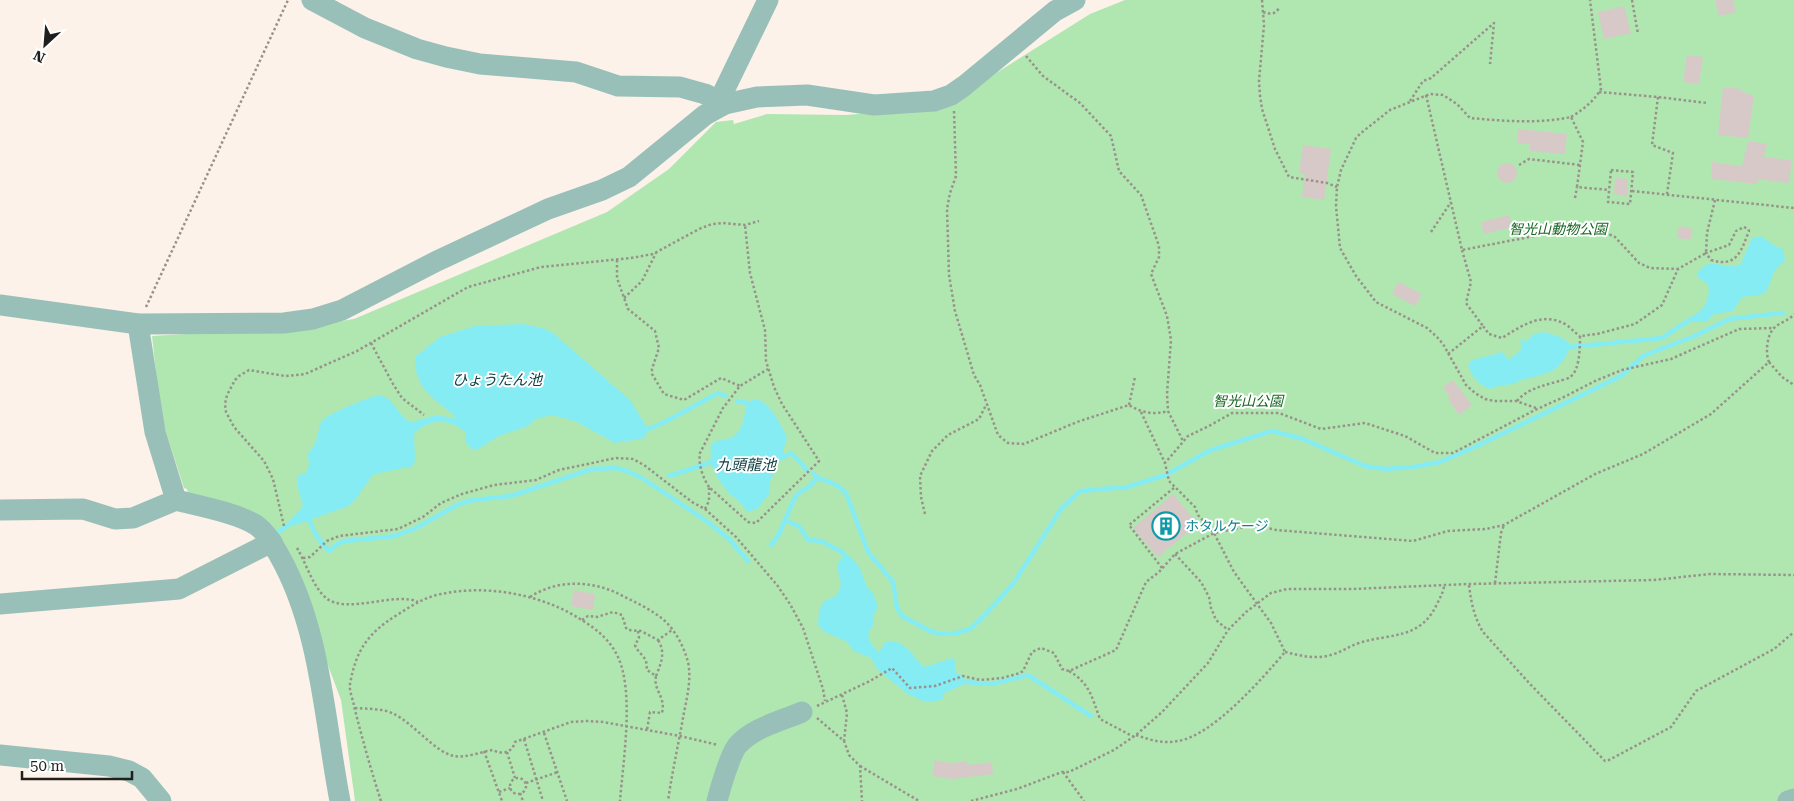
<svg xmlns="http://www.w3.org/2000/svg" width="1794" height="801" viewBox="0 0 1794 801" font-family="'Roboto Serif','Noto Sans JP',serif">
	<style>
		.green { fill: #b0e7b1 }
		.water { fill: #86ecf4 }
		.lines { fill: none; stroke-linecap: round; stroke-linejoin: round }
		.stream { stroke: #86ecf4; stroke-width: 4.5 }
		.building { fill: #d7c9c7 }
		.path { stroke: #99928b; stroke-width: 2.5; stroke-dasharray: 2.5 2.5; stroke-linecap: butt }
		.minor { stroke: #99c0b8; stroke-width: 21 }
		.labels { text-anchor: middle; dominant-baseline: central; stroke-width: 4; stroke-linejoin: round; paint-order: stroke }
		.park-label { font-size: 14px; font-style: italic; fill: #176521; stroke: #fff }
		.culture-label { font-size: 14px; fill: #0d838f; stroke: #fff; text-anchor: start }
		.water-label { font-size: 15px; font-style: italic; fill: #104044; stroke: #fff }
	</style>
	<rect width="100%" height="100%" fill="#fcf2e9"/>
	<!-- green -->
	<polygon class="green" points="1125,0 1794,0 1794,796 1780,801 355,801 341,700 288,559 268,523 190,500 187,489 184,488 161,417 152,336 301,327 354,319 607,212 669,169 716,122 733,120 734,124 767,114 846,115 942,107 1090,14"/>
	<!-- water -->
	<g class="water">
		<path d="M 1760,236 C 1770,241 1772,246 1783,249 L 1785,260 L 1775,270 L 1766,292 L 1760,295 L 1742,297 L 1733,311 L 1715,314 L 1706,322 L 1691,322 L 1690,317 C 1704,312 1711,298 1708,284 L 1697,277 L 1697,273 C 1711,254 1722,271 1740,265 L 1752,238 Z"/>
		<path d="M 524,324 L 546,329 L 554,334 L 630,400 L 648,429 L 645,438 L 615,443 L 575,421 L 552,415 L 536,419 L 528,426 L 499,436 L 478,449 L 471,449 L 465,441 L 466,433 C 449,418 430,418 414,434 L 415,460 L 413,466 L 375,474 L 372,476 L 355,500 L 349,506 L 292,526 L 288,522 L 303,506 L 298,488 L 297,476 L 306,473 L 309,465 L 308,453 C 320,442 316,431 322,421 C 327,414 369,397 379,395 L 389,399 L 406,420 L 412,422 L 436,415 L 454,418 L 455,416 C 433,398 414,388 415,357 L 440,337 L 475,326 Z"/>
		<path d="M 1544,332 L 1560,337 L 1570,343 C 1570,349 1567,353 1565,358 C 1555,375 1539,375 1521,380 C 1511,387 1499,384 1489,389 C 1478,384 1472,377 1468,365 L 1472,360 L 1503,352 L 1508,360 C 1517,353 1524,352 1520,340 L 1526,341 L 1534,334 Z"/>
		<path d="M 754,399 C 770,400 780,424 787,437 L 784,448 L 784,457 L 777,465 L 770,482 L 769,494 L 757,509 L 747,512 C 743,503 738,501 731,495 C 723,487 712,471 711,460 C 710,455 711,449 711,444 C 716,440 720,440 726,439 C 743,437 744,416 747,403 Z"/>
		<path d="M 844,553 L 850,556 L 860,568 L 867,587 L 873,593 L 878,607 L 873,616 L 874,623 L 868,634 L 871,643 L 877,651 L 880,651 L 885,642 C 903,637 912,655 924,667 L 953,658 L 956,664 L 955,672 L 961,675 L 967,683 L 944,693 L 943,699 L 936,701 L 923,701 L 908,694 L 878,670 L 871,658 L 854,651 L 847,642 L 823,631 L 818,625 L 819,612 L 823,602 L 837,595 L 841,584 L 837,566 Z"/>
	</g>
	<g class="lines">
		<!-- stream -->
		<g class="stream">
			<polyline points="1581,346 1662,338 1691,319"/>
			<polyline points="1570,347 1578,346"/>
			<polyline points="1631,367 1643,356 1697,335 1729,319 1783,313"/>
			<polyline points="737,401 747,403"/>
			<polyline points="648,429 663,423 718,393 726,396"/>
			<polyline points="784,457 791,453 807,470"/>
			<polyline points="702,465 711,462"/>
			<path d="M 813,473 L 817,478 C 829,481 837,484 846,493 L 868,552 L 893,582 L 897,608 L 902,616 L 928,630 L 940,634 L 956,633 L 970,629 L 984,616 L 1013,584 L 1061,509 L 1080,491 L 1127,487 L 1166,475"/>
			<polyline points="1169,473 1211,450 1272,431 1303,439 1365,466 1385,469 1413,467 1440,462 1477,446 1621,376 1628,370"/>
			<polyline points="669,476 700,466"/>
			<polyline points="309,520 316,535 323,544"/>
			<polyline points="785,520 800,527 808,540 821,541 844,553"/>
			<polyline points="275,534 290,524"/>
			<polyline points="324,545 329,551 339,543 346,541 395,536 416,528 459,504 473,500 511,496 592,469 616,468 627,471 642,478 705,520 729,539 748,561"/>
			<polyline points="771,545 778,536 795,497 801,491 808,488 817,478"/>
			<polyline points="966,682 992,684 1028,675 1091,716"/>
		</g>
	</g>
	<!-- building -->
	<g class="building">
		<polygon points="1715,0 1733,0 1736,12 1719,16"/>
		<polygon points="1624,6 1631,33 1604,39 1598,12"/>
		<polygon points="1687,55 1703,57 1699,84 1683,82"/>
		<polygon points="1723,87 1741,89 1741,92 1745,92 1745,94 1754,95 1748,138 1718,135"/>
		<polygon points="1518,129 1567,134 1565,154 1530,151 1530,144 1517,143"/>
		<polygon points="1748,141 1767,144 1764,157 1792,160 1789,183 1757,179 1757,184 1711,179 1712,162 1742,166"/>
		<polygon points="1303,145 1331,149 1324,200 1302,197 1305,174 1299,173"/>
		<circle cx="1507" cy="173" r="10"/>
		<polygon points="1615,178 1628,179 1627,196 1614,194"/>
		<polygon points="1509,215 1512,227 1484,234 1481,222"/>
		<polygon points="1679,226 1693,229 1690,240 1677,238"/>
		<polygon points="1398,282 1422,294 1415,306 1392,294"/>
		<polygon points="1453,380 1472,405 1459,415 1448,399 1450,398 1443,387"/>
		<polygon points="1173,494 1198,524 1158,557 1133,528"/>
		<polygon points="574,590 595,594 593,610 571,606"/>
		<polygon points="935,760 952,763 967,761 967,765 992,762 993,774 952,779 932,776"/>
	</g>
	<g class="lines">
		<!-- path -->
		<g class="path">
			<polyline points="1262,0 1264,25 1259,81 1260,96 1262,109 1275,149 1289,177 1327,183 1337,187"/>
			<polyline points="1632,0 1638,34"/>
			<path d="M 1263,12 C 1270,14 1275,15 1279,8"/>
			<polyline points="1026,56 1043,76 1080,103 1111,136 1119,171 1141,195 1159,246 1159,257 1151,274 1167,316 1171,340 1167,394 1168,411 1183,441"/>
			<polyline points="1599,92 1658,97 1707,103"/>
			<polyline points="1426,95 1462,250 1576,228 1595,228 1615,237 1639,263 1650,268 1678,269"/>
			<polyline points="1658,97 1652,145 1673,153 1667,194"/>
			<polyline points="1410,101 1423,81 1431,78 1494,23 1490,64"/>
			<path d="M 954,111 L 956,176 L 950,193 L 947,209 L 949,275 L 955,311 L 974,375 L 980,385 L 998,435 L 1008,443 L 1024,444 L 1077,422 L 1129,405 C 1142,413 1154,415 1168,411"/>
			<path d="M 1571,117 C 1584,109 1593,102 1601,89 L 1590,0"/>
			<polyline points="1519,165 1529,159 1580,165"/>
			<polygon points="1611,170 1633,172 1630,204 1608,202"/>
			<polyline points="1632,191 1794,208"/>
			<polyline points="1575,198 1577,187"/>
			<path d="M 1744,227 L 1748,229 L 1749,231 C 1741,251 1737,268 1711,260 L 1706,253 L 1729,245 L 1736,231 Z"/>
			<polyline points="1431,232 1451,202"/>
			<polyline points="1462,250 1471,282 1466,303 1483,326"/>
			<polyline points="617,260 617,278 628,309 655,331 659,348 652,369 652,374 664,394 684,400 721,378 740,386"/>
			<polyline points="624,298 642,281 656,253"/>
			<polyline points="146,307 288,0"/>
			<polyline points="371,343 393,384 402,398 424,415"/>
			<path d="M 1448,354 L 1483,326 L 1489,334 L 1502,338 C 1523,325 1544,310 1568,326 C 1572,329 1575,333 1580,336"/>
			<polyline points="1769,362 1782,377 1794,385"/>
			<path d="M 1517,401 C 1528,388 1543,386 1559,381 C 1562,380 1568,379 1570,377 C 1580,371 1580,346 1580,336 L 1597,334 L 1635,324 L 1662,305 L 1678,269 L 1706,253 L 1707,233 L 1715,200"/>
			<polyline points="1129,405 1135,377"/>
			<path d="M 1536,408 L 1516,401 L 1494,401 L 1485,399 L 1475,393 L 1466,385 L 1443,344 L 1437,337 L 1427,328 L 1376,302 L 1356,276 L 1340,248 L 1336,206 L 1337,187 L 1341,170 L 1356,138 L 1361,133 L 1390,110 L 1430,94 L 1443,95 L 1457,104 L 1470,118 C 1504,121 1538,124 1571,117 L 1583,142 L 1577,187 L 1609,190"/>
			<polyline points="1141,412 1165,463"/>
			<path d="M 709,487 C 703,478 698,464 700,453 L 723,408 L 740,386 L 768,369"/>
			<polyline points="705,509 709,501 709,487 748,522 756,523 819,461 782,404 774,387 766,361 765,330 750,273 745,225"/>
			<polyline points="925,514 921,497 920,476 932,451 948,435 979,419 986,405"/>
			<polyline points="284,526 273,479 264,461 234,427 226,412 225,404 227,395 235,380 239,376 249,370 285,376 305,374 357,351 468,287 541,267 631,258 653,254 699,229 712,224 723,223 745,225 759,221"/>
			<path d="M 297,548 C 306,563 313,587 326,598 C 347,615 396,591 418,602"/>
			<polyline points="1175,554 1201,582 1209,597 1211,608 1216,620 1228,630"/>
			<polyline points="303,558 310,557 327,541 339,536 398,529 423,517 441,503 462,494 494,485 536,480 559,470 616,458 633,459 644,465 692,502 705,509 736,537 777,585 790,604 803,628 823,689 825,701"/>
			<polyline points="1162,568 1129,525 1175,487"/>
			<polyline points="1495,583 1501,533 1504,525"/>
			<path d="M 1469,585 C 1471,602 1474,617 1483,632 L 1530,684 L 1605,761 L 1609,760 L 1671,727 L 1696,691 L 1774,649 L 1794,632"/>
			<path d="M 530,597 C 556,580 589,580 617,593 C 634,602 652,609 666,622 C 676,632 684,647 688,662 C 692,680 686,701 683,718 C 678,746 672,773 668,801"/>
			<polyline points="582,620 588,616 597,617 613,612 622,615 626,628 628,630 641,631 658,640 672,630"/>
			<path d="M 638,631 L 639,638 L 635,645 L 636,648 L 646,660 L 647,670 L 656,676 C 653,691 666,696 662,713 L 650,712 L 647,730"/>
			<path d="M 1285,652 C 1302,656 1317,660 1334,654 C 1343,651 1350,646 1359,643 C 1391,633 1420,640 1437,604 C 1440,598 1443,593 1444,586"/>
			<path d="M 1069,671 C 1090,683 1092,698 1100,719 L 1134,737"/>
			<path d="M 656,676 C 661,663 666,653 658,640"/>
			<polyline points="842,695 847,713 844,741"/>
			<path d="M 817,706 L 870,681 L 892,668 L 910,688 L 935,686 L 963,676 L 980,680 L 1002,678 L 1020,673 L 1023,671 L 1032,652 L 1041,648 L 1054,653 L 1062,669 L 1069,671 L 1116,650 L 1146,582 L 1159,572 L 1175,554 L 1214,533 L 1255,525 L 1276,530 L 1413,541 L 1448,531 L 1486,529 L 1504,525 L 1595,474 L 1643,454 L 1711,414 L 1769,362 C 1765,353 1767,335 1774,328 C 1780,322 1789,321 1794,314"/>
			<path d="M 355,708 C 367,709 383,708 394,714 C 413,723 436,753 454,756 C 467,758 480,752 493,750 C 502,755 512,753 515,742 L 571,722 L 587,721 L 603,722 L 680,736 L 718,745"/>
			<polyline points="817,718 844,741 849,755 860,766 862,801"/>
			<polyline points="544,733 567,801"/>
			<path d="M 1136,735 C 1150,740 1163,744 1178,741 C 1212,736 1262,679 1285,652 L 1271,623 L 1234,572 L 1214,533 L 1198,515 L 1195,507 L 1169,481 L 1165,463 L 1188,436 L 1209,426 L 1232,413 L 1279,413 L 1321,429 L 1365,423 L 1405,436 L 1435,453 L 1453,453 L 1535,410 L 1566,396 L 1595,381 L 1622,370 L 1671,359 L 1739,329 L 1774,328"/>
			<polyline points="524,739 543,801"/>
			<polyline points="484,751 502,801"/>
			<polyline points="507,752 515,778"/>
			<polyline points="860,766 919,801"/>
			<polyline points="1063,772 1084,801"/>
			<circle cx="518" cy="786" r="8"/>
			<polyline points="526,783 558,772"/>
			<polyline points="499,792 510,788"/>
			<polyline points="520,793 523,801"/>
			<path d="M 381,801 C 371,770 362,738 354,706 C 353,699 349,691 350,684 C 356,650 368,633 397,615 C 411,606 425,597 441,594 C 484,585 532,593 570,613 C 589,624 607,635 617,655 C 635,690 623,761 620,801"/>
			<polyline points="971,801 1017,789 1062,772 1069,772 1114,750 1136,735 1162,712 1208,663 1228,630 1246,612 1271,593 1287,589 1353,589 1469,584 1654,580 1710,574 1794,575"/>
		</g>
		<!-- minor -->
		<g class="minor">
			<polyline points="312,0 365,28 417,49 446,57 480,64 576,72 618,86 680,87 705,94 725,104"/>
			<polyline points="719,101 768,0"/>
			<polyline points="0,305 138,324 284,323 313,319 342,310 437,261 548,209 602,190 629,177 705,115 725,104 757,97 807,95 874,105 934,101 951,95 964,86 1055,11 1075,0"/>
			<path d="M 138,324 L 155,432 L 176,500 C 199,506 237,513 256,525 C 267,533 272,543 279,555 C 321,629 324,719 340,801"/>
			<polyline points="0,510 83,509 115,519 133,518 176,500"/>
			<polyline points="0,604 179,589 272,542"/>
			<polyline points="0,755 109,766 129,771 142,778 161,801"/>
			<path d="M 717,801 C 720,789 730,755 737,746 C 752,728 781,721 802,712"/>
			<polyline points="1788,801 1794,799"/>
		</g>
	</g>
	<!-- icons -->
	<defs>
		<g id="building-ring" transform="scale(1.4375)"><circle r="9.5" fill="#fff" stroke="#0f9aa8" stroke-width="1.5"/><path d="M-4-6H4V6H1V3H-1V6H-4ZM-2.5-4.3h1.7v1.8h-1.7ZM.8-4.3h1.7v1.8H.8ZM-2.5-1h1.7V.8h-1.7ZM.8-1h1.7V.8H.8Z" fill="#0f9aa8"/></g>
	</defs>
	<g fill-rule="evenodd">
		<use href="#building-ring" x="1166" y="526"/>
	</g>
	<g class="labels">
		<!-- park labels -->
		<g class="park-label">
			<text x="1558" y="229">智光山動物公園</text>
			<text x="1248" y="401">智光山公園</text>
		</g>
		<!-- culture labels -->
		<g class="culture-label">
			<text x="1185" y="526">ホタルケージ</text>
		</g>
		<!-- water labels -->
		<g class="water-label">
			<text x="497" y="380">ひょうたん池</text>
			<text x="746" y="465">九頭龍池</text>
		</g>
	</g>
	<!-- north arrow -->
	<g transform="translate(45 45) rotate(206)" stroke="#ffffff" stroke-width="4" paint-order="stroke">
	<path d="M0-4L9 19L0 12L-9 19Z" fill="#211e1b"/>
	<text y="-8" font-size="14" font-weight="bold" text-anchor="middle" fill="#211e1b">N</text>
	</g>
	<!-- scale -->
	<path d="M22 771v8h110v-8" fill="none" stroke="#211e1b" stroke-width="2.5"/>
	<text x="30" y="771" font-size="15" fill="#211e1b" stroke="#ffffff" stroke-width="4" paint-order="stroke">50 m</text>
</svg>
